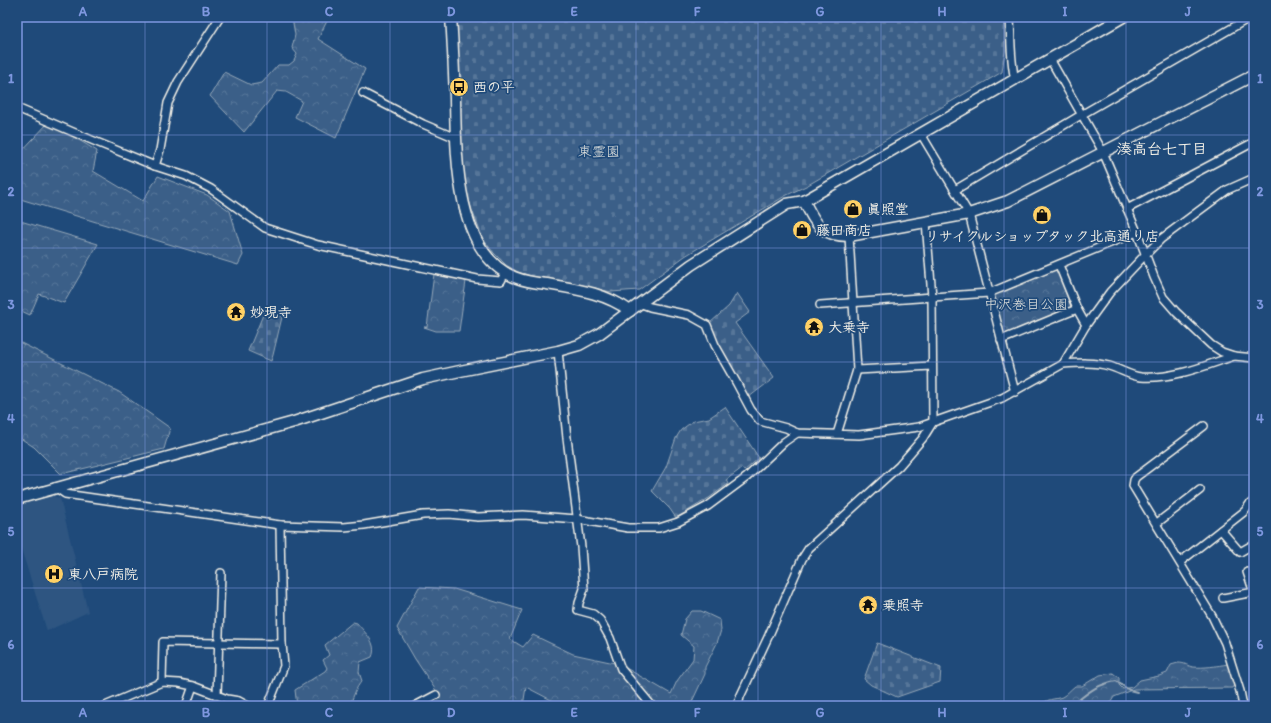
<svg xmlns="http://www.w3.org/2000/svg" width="1271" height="723" viewBox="0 0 1271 723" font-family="Itim,'Klee One',sans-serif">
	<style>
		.built { fill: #2d5581 }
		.forest { fill: url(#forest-crowns); stroke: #97a8b8 }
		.cemetery { fill: url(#cemetery-stones); stroke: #97a8b8 }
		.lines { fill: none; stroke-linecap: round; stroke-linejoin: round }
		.stream { stroke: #9cacbb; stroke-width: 2 }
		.street-casing { stroke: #f4f1e8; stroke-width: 10 }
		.secondary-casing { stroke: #f4f1e8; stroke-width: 13 }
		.street { stroke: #1f4a7a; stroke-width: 7 }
		.secondary { stroke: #1f4a7a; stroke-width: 10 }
		.grid { fill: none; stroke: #7e97df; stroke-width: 1; stroke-opacity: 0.55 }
		.labels { text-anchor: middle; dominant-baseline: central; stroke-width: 3.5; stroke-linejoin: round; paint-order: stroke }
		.poi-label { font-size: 14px; font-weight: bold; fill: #f4f1e8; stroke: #1f4a7a; text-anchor: start }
		.park-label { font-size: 14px; fill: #e1e2de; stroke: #1f4a7a }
		.neighbourhood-label { font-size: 15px; font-weight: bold; fill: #f4f1e8; stroke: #1f4a7a }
		.neatline { fill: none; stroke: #7e97df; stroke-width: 1.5 }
		.grid-label { font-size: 13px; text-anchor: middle; font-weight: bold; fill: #7e97df }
	</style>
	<defs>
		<pattern id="forest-crowns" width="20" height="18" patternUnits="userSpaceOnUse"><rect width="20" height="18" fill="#3a5f88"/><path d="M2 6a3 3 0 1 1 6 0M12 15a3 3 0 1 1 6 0" fill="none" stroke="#577699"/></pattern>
		<pattern id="cemetery-stones" width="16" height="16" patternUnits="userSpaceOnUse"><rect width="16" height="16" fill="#3a5f88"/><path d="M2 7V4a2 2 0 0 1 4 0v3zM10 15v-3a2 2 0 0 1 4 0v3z" fill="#577699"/></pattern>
	</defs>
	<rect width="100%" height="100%" fill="#1f4a7a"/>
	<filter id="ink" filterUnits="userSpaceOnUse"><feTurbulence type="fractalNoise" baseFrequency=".025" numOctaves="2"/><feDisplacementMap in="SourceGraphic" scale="8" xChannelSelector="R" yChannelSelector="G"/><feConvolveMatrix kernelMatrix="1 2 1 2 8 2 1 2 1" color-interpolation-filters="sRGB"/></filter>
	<g filter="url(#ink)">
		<!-- built -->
		<polygon class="built" points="48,495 60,498 88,612 47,631 17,536 17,504"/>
		<!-- forest -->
		<g class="forest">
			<polygon points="292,17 329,17 318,39 365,69 336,138 295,117 302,101 286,92 277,91 244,132 210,96 224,72 251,85 262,83 278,65 289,65 294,61 297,54 292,48 295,35"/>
			<polygon points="49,122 97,151 93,171 143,201 158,176 207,195 230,211 243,255 238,265 17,198 17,156"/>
			<polygon points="17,220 98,244 64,303 39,294 30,315 17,309"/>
			<polygon points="1059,265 1077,309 1001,340 989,293"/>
			<polygon points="434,274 466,281 459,331 436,331 424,327 427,327"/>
			<polygon points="17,341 119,392 170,428 164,449 61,474 34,447 17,436"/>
			<polygon points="419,587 454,589 522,610 510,639 523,647 533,635 573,654 619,664 671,694 677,681 693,659 694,646 681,635 685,619 692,611 701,611 720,620 721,630 717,643 705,667 705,674 690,706 553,706 555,702 526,687 523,706 421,706 437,692 415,659 397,628"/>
			<path d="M 353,622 L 357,623 C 365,633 378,643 372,657 L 360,662 L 359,672 L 362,681 C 355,688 354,697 349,706 L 297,706 L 295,690 L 325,671 L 327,668 L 323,660 L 329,655 L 325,645 Z"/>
			<path d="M 1178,663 C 1186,663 1187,666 1193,667 C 1204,668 1217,666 1228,664 L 1234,685 L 1232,688 L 1134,689 L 1114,697 L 1109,705 L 1110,706 L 1041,706 C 1046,698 1054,700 1062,697 C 1066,695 1071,689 1075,686 L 1082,686 L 1100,675 L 1113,673 L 1119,678 L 1119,685 L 1123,689 L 1132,687 L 1140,680 L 1159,676 L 1167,673 L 1171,665 Z"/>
		</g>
		<!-- cemetery -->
		<g class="cemetery">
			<polygon points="456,17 1004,17 1005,51 1002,72 808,185 785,196 685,256 639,290 611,292 570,282 531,276 518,272 506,265 493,252 483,239 472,210 467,193 463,172"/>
			<polygon points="737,293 750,312 735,323 774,378 749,397 718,343 710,323 729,306"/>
			<polygon points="265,310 282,317 273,355 271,361 248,351"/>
			<polygon points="725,407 759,458 744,471 742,468 726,480 728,484 709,498 676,518 670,509 652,491 666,467 676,438 681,430 693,421 709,418"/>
			<polygon points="877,643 941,668 940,682 897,697 871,685 864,679"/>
		</g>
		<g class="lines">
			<!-- stream -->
			<path class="stream" d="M 1071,706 C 1088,693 1095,685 1116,681 L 1129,690 L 1137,692"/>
			<!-- street casing -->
			<g class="street-casing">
				<g id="street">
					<path d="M 1010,17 C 1011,38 1010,59 1015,80"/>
					<polyline points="1050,59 1103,152 1137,232 1154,277 1163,297 1176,312 1211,345 1222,352 1234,356 1254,358"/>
					<polyline points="363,93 423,124 456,138"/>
					<polyline points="17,108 94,141 155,166 186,176 211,189 265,228 318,245 477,279 501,281 505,273"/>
					<polyline points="921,134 969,214 1015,392"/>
					<polyline points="155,166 160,150 168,103 178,82 220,17"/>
					<polyline points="955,190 1081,115 1251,17"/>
					<polyline points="1127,209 1254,142"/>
					<polyline points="1059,265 1077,309 1086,325"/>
					<polyline points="639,303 650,307 689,315 707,325 715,345 736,382 751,410 760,421 786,428 797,433 859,435 919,427 1002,398 1063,364 1086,325 1110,292 1146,254 1161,239 1227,190 1254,178"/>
					<polyline points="820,305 989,293 1137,232"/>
					<polyline points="1001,340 1077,309"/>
					<polyline points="558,351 567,438 581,547 584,589 579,603 578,610 593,614 600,620 610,638 621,669 652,706"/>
					<path d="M 1063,364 C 1078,363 1094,362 1109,366 C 1120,369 1130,376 1141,377 C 1174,379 1204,366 1234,356"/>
					<polyline points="857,370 932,366"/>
					<polyline points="1204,426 1136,477 1134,480 1133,486 1212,616 1225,643 1240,691 1243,706"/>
					<polyline points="837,434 857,370 849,236"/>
					<polyline points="55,487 65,494 280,525"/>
					<polyline points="1157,523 1200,490"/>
					<polyline points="1221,530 1240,552 1254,544"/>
					<polyline points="1180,562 1245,511 1249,505 1254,501"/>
					<polyline points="1247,572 1254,593"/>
					<polyline points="1223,598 1254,592"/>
					<polyline points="162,682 163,642 282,644 280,525 344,527 364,525 423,515 449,514 478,517 523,515 577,519 628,528 659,528 678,522 708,506 747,477 784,442 797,433"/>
					<polyline points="193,686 227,699 239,701 248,706"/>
					<polyline points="217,695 221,573"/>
					<polyline points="105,706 162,682 179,683 193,686 186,706"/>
					<polyline points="268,706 284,666 282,644"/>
					<polyline points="415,706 436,695"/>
					<polyline points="738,706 740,697 769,635 802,559 809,548 899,466 923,438 933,422 932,297 926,222"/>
				</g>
			</g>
			<!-- secondary casing -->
			<g class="secondary-casing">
				<g id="secondary">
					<path d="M 451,17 C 453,44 454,72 455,99 C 456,153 455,252 514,277 C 524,281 536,283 547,284 C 576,289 606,293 630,311"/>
					<path d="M 804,201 C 816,224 820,236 849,236 L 969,214 L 1008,201 L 1254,75"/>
					<polyline points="17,499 294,422 423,379 460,371 558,351 579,345 599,334 691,265 787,204 804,201 1123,17"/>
					<polyline points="1251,706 1254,704"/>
				</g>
			</g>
			<!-- street -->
			<use href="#street" class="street"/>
			<!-- secondary -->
			<use href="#secondary" class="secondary"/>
		</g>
	</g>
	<!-- grid -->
	<path class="grid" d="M 145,17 L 145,706M 267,17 L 267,706M 390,17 L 390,706M 513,17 L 513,706M 636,17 L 636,706M 758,17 L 758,706M 881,17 L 881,706M 1004,17 L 1004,706M 1126,17 L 1126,706M 17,135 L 1254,135M 17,248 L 1254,248M 17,362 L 1254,362M 17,475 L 1254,475M 17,588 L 1254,588"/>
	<!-- icons -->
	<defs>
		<g id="bus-disc" transform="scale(1)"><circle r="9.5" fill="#ffd166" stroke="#1f4a7a"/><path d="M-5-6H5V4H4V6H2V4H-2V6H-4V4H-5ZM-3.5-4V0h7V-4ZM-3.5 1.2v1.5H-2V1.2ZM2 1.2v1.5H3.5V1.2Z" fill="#111"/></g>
		<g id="shop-disc" transform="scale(1)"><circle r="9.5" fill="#ffd166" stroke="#1f4a7a"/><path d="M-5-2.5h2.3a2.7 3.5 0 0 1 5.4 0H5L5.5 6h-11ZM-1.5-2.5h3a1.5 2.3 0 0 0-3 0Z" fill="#111"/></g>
		<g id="temple-disc" transform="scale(1)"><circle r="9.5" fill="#ffd166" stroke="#1f4a7a"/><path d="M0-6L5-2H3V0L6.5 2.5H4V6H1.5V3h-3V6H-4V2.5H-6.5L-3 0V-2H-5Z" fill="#111"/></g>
		<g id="hospital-disc" transform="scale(1)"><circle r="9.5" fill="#ffd166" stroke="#1f4a7a"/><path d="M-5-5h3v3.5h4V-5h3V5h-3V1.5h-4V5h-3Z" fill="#111"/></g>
	</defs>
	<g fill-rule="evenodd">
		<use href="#bus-disc" x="459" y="87"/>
		<use href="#shop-disc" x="853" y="209"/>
		<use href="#shop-disc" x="1042" y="215"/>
		<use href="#shop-disc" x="802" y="230"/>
		<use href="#temple-disc" x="236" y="312"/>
		<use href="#temple-disc" x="814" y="327"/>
		<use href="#hospital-disc" x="54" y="574"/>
		<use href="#temple-disc" x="868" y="605"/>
	</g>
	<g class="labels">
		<!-- poi labels -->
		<g class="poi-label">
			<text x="473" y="87">西の平</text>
			<text x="867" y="209">眞照堂</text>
			<text x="816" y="230">藤田商店</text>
			<text x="1042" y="236" text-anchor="middle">リサイクルショップタック北高通り店</text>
			<text x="250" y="312">妙現寺</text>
			<text x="828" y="327">大乗寺</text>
			<text x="68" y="574">東八戸病院</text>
			<text x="882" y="605">乗照寺</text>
		</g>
		<!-- park labels -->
		<g class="park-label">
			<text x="599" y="151">東霊園</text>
			<text x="1026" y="304">中沢巻目公園</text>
		</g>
		<!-- neighbourhood labels -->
		<g class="neighbourhood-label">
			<text x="1162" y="149">湊高台七丁目</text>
		</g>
	</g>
	<!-- margin -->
	<rect width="1271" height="723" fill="none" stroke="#1f4a7a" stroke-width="44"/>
	<rect x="22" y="22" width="1227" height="679" class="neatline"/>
	<g class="grid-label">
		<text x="83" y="16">A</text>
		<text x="206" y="16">B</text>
		<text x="329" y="16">C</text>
		<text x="451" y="16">D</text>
		<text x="574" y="16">E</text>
		<text x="697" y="16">F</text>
		<text x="820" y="16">G</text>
		<text x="942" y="16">H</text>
		<text x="1065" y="16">I</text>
		<text x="1188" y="16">J</text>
		<text x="11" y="83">1</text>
		<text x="1260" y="83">1</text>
		<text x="11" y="196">2</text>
		<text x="1260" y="196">2</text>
		<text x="11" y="309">3</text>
		<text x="1260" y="309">3</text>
		<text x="11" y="423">4</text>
		<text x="1260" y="423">4</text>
		<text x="11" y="536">5</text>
		<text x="1260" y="536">5</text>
		<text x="11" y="649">6</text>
		<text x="1260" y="649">6</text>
		<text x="83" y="717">A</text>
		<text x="206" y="717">B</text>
		<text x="329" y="717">C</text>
		<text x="451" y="717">D</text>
		<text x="574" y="717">E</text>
		<text x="697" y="717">F</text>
		<text x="820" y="717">G</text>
		<text x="942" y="717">H</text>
		<text x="1065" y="717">I</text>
		<text x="1188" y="717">J</text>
	</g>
</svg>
